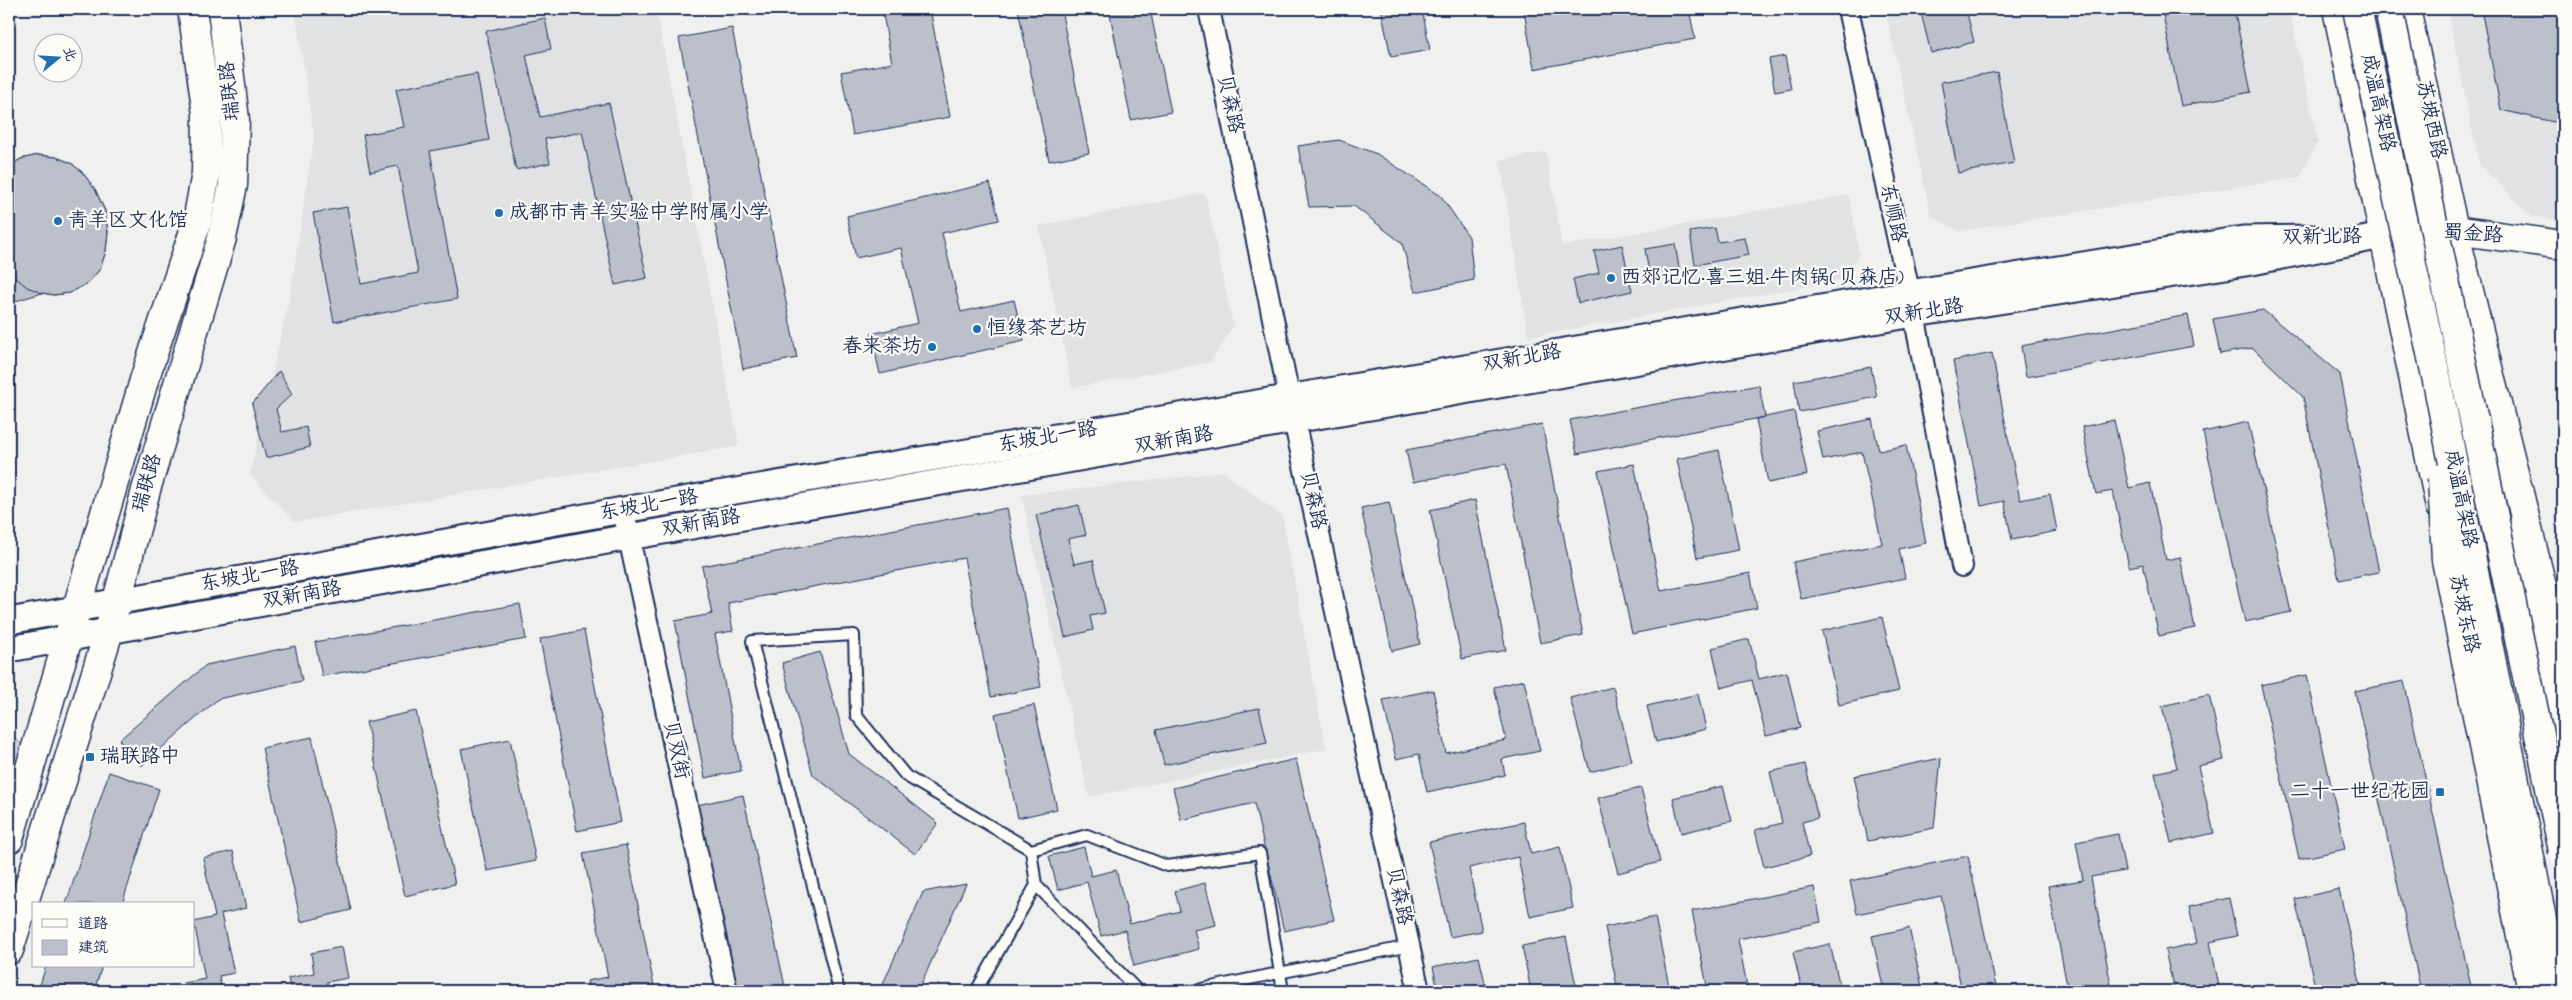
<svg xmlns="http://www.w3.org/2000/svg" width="2572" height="1000" viewBox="0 0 2572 1000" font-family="'Indie Flower','LXGW WenKai TC',sans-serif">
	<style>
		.built { fill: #e0e2e3 }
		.green { fill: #d0d3d8; stroke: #76819b }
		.building { fill: #bbc0ca; stroke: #1b2f5e }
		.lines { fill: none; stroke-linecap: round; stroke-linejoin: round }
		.service-casing { stroke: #1b2f5e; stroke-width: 14 }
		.minor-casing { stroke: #1b2f5e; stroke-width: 24 }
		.tertiary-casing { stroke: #1b2f5e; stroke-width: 29 }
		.secondary-casing { stroke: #1b2f5e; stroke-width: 31 }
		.primary-casing { stroke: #1b2f5e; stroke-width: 31 }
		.trunk-casing { stroke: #1b2f5e; stroke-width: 31 }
		.service { stroke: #fdfcf7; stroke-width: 10 }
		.minor { stroke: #fdfcf7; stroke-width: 20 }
		.tertiary { stroke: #fdfcf7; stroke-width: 25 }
		.secondary { stroke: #fdfcf7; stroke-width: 28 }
		.primary { stroke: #fdfcf7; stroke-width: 28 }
		.trunk { stroke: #fdfcf7; stroke-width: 28 }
		.trunk-bridge-casing { stroke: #1b2f5e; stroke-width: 31; stroke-linecap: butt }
		.trunk-bridge { stroke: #fdfcf7; stroke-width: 28 }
		.poi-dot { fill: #1f6fb2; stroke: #fdfcf7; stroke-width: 2 }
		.labels { text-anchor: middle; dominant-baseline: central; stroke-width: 4.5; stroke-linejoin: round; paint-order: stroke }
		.street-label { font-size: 20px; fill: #1b2f5e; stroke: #fdfcf7 }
		.poi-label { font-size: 20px; fill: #1b2f5e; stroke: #fdfcf7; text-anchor: start }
	</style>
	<rect width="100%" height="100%" fill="#f0f0ee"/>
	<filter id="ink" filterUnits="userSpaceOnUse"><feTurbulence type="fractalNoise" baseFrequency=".02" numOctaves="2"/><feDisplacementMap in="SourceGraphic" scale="10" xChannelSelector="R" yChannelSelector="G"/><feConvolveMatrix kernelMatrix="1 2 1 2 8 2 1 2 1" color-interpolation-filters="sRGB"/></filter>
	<g filter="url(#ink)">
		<!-- built -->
		<g class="built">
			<polygon points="295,9 656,9 739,446 295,522 250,475 291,290 314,137"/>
			<polygon points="1885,9 2289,9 2318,141 2300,177 1958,231 1931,215"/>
			<polygon points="2448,9 2563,9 2563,220 2532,217 2479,164"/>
			<polygon points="1546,152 1562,246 1849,195 1859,253 1843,280 1528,337 1500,160"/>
			<polygon points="1205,193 1233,326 1211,362 1072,388 1039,226"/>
			<polygon points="1223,472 1282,516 1326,749 1089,797 1022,495"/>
		</g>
		<!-- green -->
		<polygon class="green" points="9,733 22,745 9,791"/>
		<!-- building -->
		<g class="building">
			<polygon points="882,9 930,9 950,117 853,135 841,72 892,63"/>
			<polygon points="1018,9 1061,9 1089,153 1049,161"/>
			<polygon points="1109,9 1150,9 1171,112 1131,120"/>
			<polygon points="1381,9 1422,9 1430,50 1391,57"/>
			<polygon points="1533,9 1689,9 1695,39 1534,69 1524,11"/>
			<polygon points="1731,9 1750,9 1732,12"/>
			<polygon points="1920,9 1966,9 1974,42 1931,53"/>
			<polygon points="2162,9 2234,9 2251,92 2181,106"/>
			<polygon points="2481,9 2563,9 2563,115 2558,123 2501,110"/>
			<polygon points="545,18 551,49 526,55 540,117 609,103 647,278 615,285 582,132 545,139 550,163 516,170 486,31"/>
			<polygon points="732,28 797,358 743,369 679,38"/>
			<polygon points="1785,56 1791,89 1775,92 1769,59"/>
			<polygon points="1997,72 2014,163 1958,173 1941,82"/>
			<polygon points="477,74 489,140 430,151 457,299 334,322 313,213 347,207 361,284 418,273 398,166 370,172 363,135 404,127 396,89"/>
			<polygon points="1339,140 1377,154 1441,196 1469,237 1474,280 1415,292 1402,243 1354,206 1309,207 1298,146"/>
			<polygon points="38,155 56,157 71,163 82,172 95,189 105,211 108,232 106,251 100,269 88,283 70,293 54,295 42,293 9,303 9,166 21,159"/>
			<polygon points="38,155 56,157 71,163 82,172 95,189 105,211 108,232 106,251 100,269 88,283 70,293 54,295 42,293 27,287 9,272 9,166 21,159"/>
			<polygon points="990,183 999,220 942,233 961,312 1014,300 1024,341 880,374 871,334 918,323 901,248 856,258 847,216"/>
			<polygon points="1715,228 1718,242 1745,238 1749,255 1695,265 1690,232"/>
			<polygon points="1675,244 1679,268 1649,273 1645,249"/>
			<polygon points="1622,245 1632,291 1578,303 1573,279 1599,273 1594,251"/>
			<polygon points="2263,310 2340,374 2379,572 2339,580 2303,397 2253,348 2220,354 2213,319"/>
			<polygon points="2188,315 2194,346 2026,377 2021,346"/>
			<polygon points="1992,353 2020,500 2050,494 2057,531 2012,540 2004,501 1981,506 1953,361"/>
			<polygon points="1871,367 1877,397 1799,412 1794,381"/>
			<polygon points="279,371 292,394 276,409 282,432 306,427 310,447 266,458 252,404"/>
			<polygon points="1759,385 1765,417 1577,454 1570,420"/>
			<polygon points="1794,411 1807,475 1768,483 1756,419"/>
			<polygon points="1872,419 1879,451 1906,445 1926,543 1899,549 1905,578 1801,599 1793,562 1882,544 1862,452 1823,460 1817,431"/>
			<polygon points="2114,420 2129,488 2150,483 2166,560 2180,557 2195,628 2159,636 2143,564 2129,567 2113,491 2096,494 2082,427"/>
			<polygon points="2248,422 2291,612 2245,622 2203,432"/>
			<polygon points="1542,424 1583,635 1540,643 1506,464 1413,482 1406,450"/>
			<polygon points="1719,450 1739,550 1697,558 1677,459"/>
			<polygon points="1634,464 1661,591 1750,573 1757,608 1632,634 1598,471"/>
			<polygon points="1475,500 1506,650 1462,659 1430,510"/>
			<polygon points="1389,502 1420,644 1392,651 1361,508"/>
			<polygon points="1079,505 1086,535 1068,539 1074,564 1093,560 1105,613 1090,616 1093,630 1065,637 1036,515"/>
			<polygon points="1007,508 1041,687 991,697 964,558 728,603 733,631 715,634 741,771 705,778 675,621 712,614 702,566"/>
			<polygon points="520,604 526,639 322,676 315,642"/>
			<polygon points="1882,617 1899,691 1839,705 1822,631"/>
			<polygon points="584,630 621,822 577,831 540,639"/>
			<polygon points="1749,639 1759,679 1787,672 1800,728 1766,736 1752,680 1721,688 1712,648"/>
			<polygon points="295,646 302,681 218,699 141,766 119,740 206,665"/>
			<polygon points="820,652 849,754 938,823 915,854 813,775 782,663"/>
			<polygon points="2307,675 2345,849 2299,859 2261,685"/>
			<polygon points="1524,680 1540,751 1502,759 1505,775 1427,792 1419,754 1396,759 1383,700 1433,690 1446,753 1506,740 1494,687"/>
			<polygon points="2404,681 2472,991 2421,991 2355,691"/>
			<polygon points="1613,687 1632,761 1590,772 1570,698"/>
			<polygon points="1698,694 1706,729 1656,742 1647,706"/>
			<polygon points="2209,695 2224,760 2198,766 2214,833 2171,843 2155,773 2177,768 2162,706"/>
			<polygon points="1034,705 1057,809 1018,818 995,714"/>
			<polygon points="1259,708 1267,743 1164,765 1156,730"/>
			<polygon points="416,711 455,884 405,896 366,722"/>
			<polygon points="312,737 351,910 301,922 262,748"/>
			<polygon points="510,739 536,861 487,871 461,749"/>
			<polygon points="1941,758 1934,828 1868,841 1854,776"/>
			<polygon points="1296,759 1334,920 1284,931 1254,803 1181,820 1173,788"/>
			<polygon points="1805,764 1818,818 1802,822 1810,856 1764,867 1755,830 1782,823 1770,772"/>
			<polygon points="109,772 159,789 122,904 66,904"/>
			<polygon points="1723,786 1732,821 1681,833 1673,798"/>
			<polygon points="1641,788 1660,862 1618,873 1598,798"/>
			<polygon points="743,795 786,991 738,991 697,805"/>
			<polygon points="1524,822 1531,854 1560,847 1573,908 1530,917 1518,857 1469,868 1482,931 1450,937 1429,842"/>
			<polygon points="2118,834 2125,871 2091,877 2112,991 2068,991 2048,886 2083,880 2076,842"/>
			<polygon points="626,845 655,991 589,991 587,981 608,977 583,853"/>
			<polygon points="1084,847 1091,876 1116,870 1130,924 1180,911 1175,891 1205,883 1216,925 1194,930 1199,949 1134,966 1125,930 1101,936 1087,882 1058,890 1049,856"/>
			<polygon points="233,851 246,908 221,914 234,973 219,976 222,991 186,991 184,983 205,979 194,922 215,917 203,858"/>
			<polygon points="1968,856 1997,991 1962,991 1941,896 1857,914 1850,881"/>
			<polygon points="966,884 918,991 880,991 923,892"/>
			<polygon points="1814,887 1821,922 1738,939 1748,991 1708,991 1692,911"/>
			<polygon points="2339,889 2362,991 2316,991 2295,899"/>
			<polygon points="2229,898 2237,936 2210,942 2220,991 2174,991 2165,950 2197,943 2189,907"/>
			<polygon points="1655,917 1670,991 1618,991 1605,927"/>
			<polygon points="1909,928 1923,991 1884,991 1872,936"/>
			<polygon points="1566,937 1577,991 1531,991 1522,946"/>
			<polygon points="1830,944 1841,991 1802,991 1793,952"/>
			<polygon points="342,947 348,978 327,982 328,991 291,991 288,978 314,973 311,953"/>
			<polygon points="1479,957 1487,991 1438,991 1433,967"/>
			<polygon points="46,966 102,966 94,991 38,991"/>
		</g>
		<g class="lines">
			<!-- service casing -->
			<g class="service-casing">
				<g id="service">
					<polyline points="1031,850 1036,885"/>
					<polyline points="839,991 752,641 854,635 856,715 906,776 1031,850 1087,835 1167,866 1260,853 1283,991"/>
					<polyline points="976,991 1036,885 1138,991"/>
					<polyline points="1192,991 1409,946"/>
				</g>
			</g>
			<!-- minor casing -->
			<g class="minor-casing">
				<g id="minor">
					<polyline points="1209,9 1294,420 1419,991"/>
					<polyline points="1848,9 1914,314 1962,566"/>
					<polyline points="623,510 727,991"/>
				</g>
			</g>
			<!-- tertiary casing -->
			<g class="tertiary-casing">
				<g id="tertiary">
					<polyline points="9,621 623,510 1909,293 2243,239 2312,238"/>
					<polyline points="9,649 629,537 1294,420 1914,314 2252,262 2382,236"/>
				</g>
			</g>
			<!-- secondary casing -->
			<g class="secondary-casing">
				<g id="secondary">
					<polyline points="2382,236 2454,230 2563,245"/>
					<polyline points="9,839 145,377 197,222 206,173 207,114 192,9"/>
					<polyline points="9,950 109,631 146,490 222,238 233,185 235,120 222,9"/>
				</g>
			</g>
			<!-- primary casing -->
			<g class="primary-casing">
				<g id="primary">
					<polyline points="2337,9 2440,507"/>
					<polyline points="2406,9 2454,230 2563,671"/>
				</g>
			</g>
			<!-- trunk casing -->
			<g class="trunk-casing">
				<polyline id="trunk" points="2507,533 2540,634 2563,733"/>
			</g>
			<!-- service -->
			<use href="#service" class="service"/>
			<!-- minor -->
			<use href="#minor" class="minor"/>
			<!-- tertiary -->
			<use href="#tertiary" class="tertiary"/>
			<!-- secondary -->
			<use href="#secondary" class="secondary"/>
			<!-- primary -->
			<use href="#primary" class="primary"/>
			<!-- trunk -->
			<use href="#trunk" class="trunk"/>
			<!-- trunk-bridge casing -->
			<g class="trunk-bridge-casing">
				<g id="trunk-bridge">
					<polyline points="2357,9 2437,381 2556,991"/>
					<polyline points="2389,9 2563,851"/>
					<polyline points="2442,478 2446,560 2532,991"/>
				</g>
			</g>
			<!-- trunk-bridge -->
			<use href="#trunk-bridge" class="trunk-bridge"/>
		</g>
	</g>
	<!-- markers -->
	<g class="poi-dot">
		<circle cx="499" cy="213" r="5"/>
		<circle cx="58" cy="221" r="5"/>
		<circle cx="1611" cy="278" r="5"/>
		<circle cx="977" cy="329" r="5"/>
		<circle cx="932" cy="347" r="5"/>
		<rect x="85" y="752" width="10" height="10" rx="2.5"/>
		<rect x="2435" y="787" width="10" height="10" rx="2.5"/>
	</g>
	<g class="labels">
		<!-- street labels -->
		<g class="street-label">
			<text transform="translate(231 91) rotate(-96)">瑞联路</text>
			<text transform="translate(2377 103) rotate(78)">成温高架路</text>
			<text transform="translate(1229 104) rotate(78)">贝森路</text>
			<text transform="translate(2430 120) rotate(78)">苏坡西路</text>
			<text transform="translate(1892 213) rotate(78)">东顺路</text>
			<text transform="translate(2473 235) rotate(4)">蜀金路</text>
			<text transform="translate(2322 238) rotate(-1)">双新北路</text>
			<text transform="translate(1924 313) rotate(-9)">双新北路</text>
			<text transform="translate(1522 359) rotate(-10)">双新北路</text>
			<text transform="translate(1048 438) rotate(-10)">东坡北一路</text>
			<text transform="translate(1174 441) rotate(-10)">双新南路</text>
			<text transform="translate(148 483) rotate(-74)">瑞联路</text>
			<text transform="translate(2460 499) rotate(79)">成温高架路</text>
			<text transform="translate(1312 500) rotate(78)">贝森路</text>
			<text transform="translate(649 506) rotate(-10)">东坡北一路</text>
			<text transform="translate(701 524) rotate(-10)">双新南路</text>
			<text transform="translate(250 577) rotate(-10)">东坡北一路</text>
			<text transform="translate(302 596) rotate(-10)">双新南路</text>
			<text transform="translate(2463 614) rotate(78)">苏坡东路</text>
			<text transform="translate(675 750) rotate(78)">贝双街</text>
			<text transform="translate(1398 896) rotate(78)">贝森路</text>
		</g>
		<!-- poi labels -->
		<g class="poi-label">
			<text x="509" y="213">成都市青羊实验中学附属小学</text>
			<text x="68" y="221">青羊区文化馆</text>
			<text x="1621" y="278">西郊记忆·喜三姐·牛肉锅(贝森店)</text>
			<text x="987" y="329">恒缘茶艺坊</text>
			<text x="922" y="347" text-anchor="end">春来茶坊</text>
			<text x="100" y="757">瑞联路中</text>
			<text x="2430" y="792" text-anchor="end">二十一世纪花园</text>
		</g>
	</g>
	<!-- margin -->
	<rect width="2572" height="1000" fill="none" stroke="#fdfcf7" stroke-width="30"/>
	<rect x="15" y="15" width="2542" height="970" fill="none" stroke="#1b2f5e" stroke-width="2" filter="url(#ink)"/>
	<!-- legend -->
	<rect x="32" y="902" width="162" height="65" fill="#fdfcf7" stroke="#a3aaba"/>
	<rect x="42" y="919" width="25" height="8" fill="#fdfcf7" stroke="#a3aaba"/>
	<text x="78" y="928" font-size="15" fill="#1b2f5e">道路</text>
	<rect x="42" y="940" width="25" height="15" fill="#bbc0ca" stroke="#a3aaba"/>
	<text x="78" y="952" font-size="15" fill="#1b2f5e">建筑</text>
	<!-- north arrow -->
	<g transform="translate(58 58) rotate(72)"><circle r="24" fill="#fdfcf7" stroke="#a3aaba"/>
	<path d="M0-4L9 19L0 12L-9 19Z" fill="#1f6fb2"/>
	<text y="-8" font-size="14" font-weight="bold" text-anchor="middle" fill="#1b2f5e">北</text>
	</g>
</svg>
